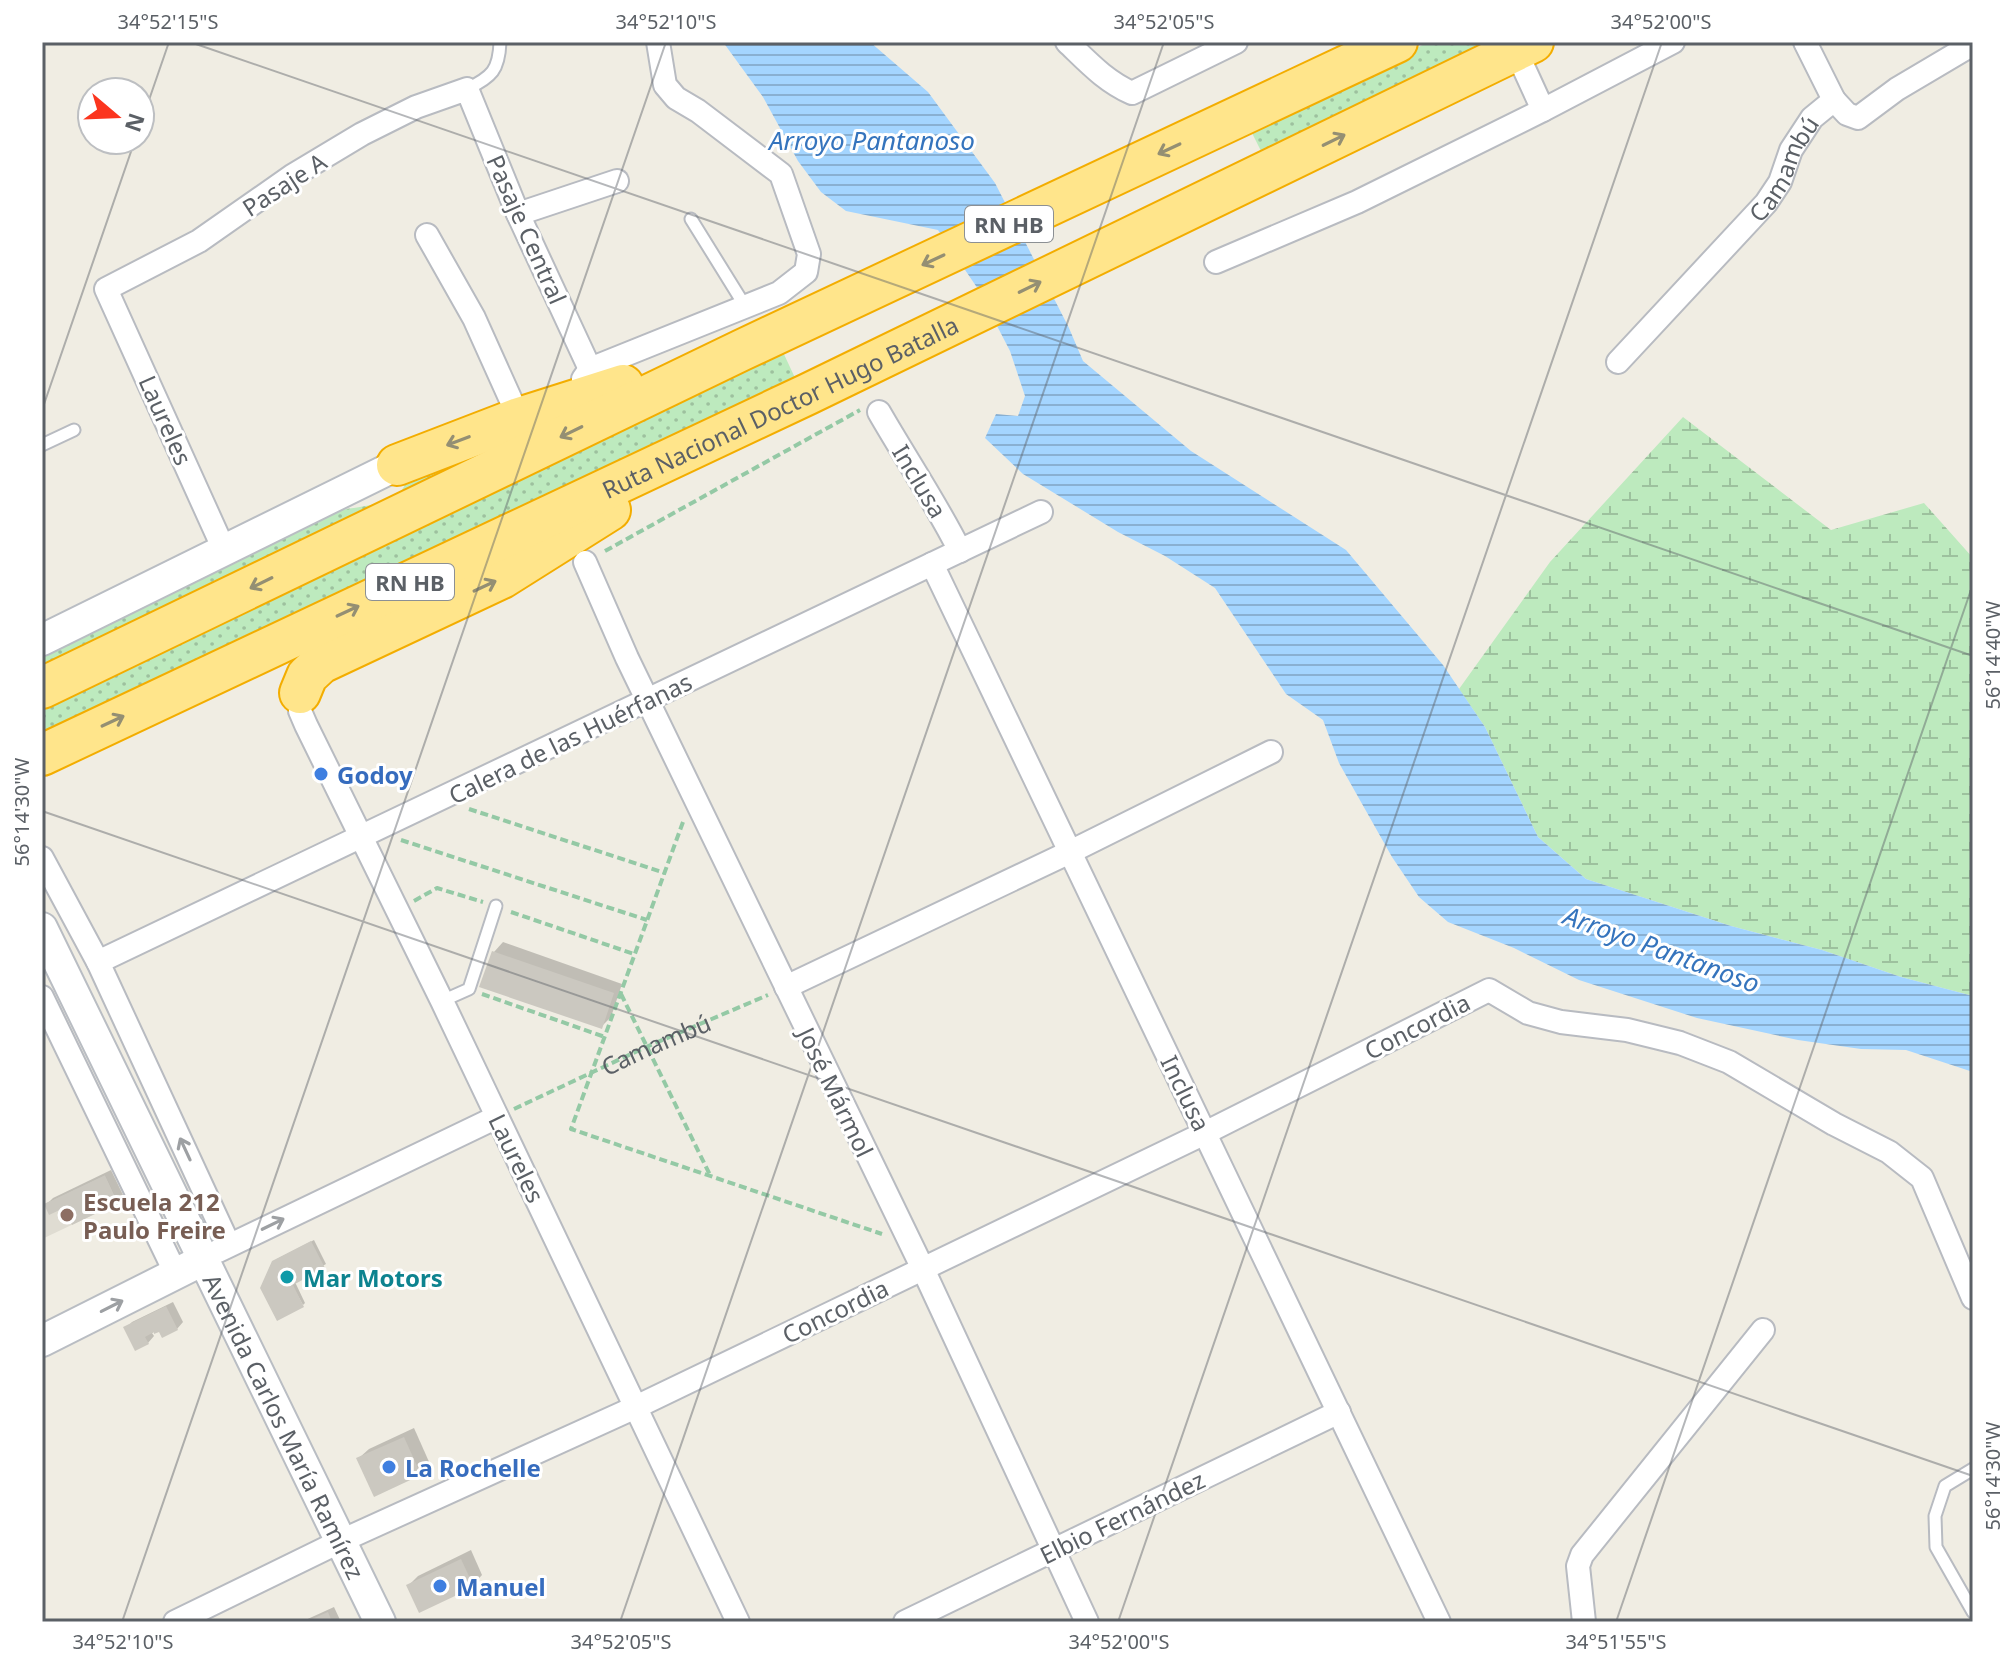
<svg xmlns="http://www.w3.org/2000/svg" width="2015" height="1664" viewBox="0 0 2015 1664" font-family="'Noto Sans',sans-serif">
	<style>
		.education { fill: #dfdcd2 }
		.grass { fill: url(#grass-dots) }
		.wetland { fill: url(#wetland-marsh) }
		.water { fill: url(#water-rules) }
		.shadow { fill: #0003 }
		.building { fill: #cbc8c0 }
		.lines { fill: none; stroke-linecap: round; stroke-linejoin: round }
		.lane-casing { stroke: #b8bbc1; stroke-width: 15 }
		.street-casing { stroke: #b8bbc1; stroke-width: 26 }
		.secondary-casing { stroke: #b9bdc3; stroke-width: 34 }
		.highway-casing { stroke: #f3ad00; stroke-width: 44 }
		.path { stroke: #94c9a5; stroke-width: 4; stroke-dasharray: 8 4; stroke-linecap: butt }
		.lane { stroke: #fff; stroke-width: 11 }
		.street { stroke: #fff; stroke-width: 22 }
		.secondary { stroke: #fff; stroke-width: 30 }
		.highway { stroke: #ffe58b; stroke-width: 40 }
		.oneway { stroke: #948f73 }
		.oneway2 { stroke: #9da0a3 }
		.ticks { fill: none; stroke: #5b6066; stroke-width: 2; stroke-opacity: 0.45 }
		.shop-dot { fill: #3f7fe0; stroke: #fff; stroke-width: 3 }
		.education-dot { fill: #8d6e63; stroke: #fff; stroke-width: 3 }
		.culture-dot { fill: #0f9aa8; stroke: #fff; stroke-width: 3 }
		.labels { text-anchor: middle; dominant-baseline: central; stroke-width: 6; stroke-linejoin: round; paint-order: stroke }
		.shield { fill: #fff; stroke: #8c9094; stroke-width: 2 }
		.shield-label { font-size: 22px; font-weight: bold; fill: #5b6066 }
		.street-label { font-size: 24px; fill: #5b6066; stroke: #fff }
		.shop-label { font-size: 24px; font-weight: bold; fill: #366cbe; stroke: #fff; text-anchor: start }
		.education-label { font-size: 24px; font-weight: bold; fill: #785e54; stroke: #fff; text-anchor: start }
		.culture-label { font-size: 24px; font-weight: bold; fill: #0d838f; stroke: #fff; text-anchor: start }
		.water-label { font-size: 26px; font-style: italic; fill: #3574bd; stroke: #fff }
		.neatline { fill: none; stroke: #5b6066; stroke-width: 3 }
		.ticks-label { font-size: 20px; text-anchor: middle; fill: #5b6066 }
	</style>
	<defs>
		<pattern id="grass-dots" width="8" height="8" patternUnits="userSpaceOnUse" patternTransform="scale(2)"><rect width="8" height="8" fill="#bdeabe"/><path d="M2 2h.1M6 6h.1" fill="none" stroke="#9dc19e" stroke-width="1.8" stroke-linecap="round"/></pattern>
		<pattern id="wetland-marsh" width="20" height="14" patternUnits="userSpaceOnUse" patternTransform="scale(2)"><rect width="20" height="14" fill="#bdeabe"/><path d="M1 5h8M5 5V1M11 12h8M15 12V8" fill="none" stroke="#9dc19e"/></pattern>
		<pattern id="water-rules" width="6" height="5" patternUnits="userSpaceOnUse" patternTransform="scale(2)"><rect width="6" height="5" fill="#a4d5ff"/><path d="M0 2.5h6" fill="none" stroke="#89b0d2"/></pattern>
	</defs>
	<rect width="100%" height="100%" fill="#f0ede3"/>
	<!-- education -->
	<polygon class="education" points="105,1175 118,1203 42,1239 42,1205"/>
	<!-- grass -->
	<g class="grass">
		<polygon points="1429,42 1502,42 1263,155 1249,127"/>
		<polygon points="782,350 796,380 42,740 42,703"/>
		<path d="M 575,411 L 42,672 L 42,653 L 341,510 C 361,506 399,505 406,482 Z"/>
	</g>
	<!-- wetland -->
	<polygon class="wetland" points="1683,417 1831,530 1924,503 1973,558 1973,996 1901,977 1822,950 1731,926 1586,879 1538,837 1485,727 1459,689 1550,562"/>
	<!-- water -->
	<polygon class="water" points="723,42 870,42 928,92 995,183 1069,328 1083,361 1191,451 1346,550 1443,665 1485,727 1538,837 1586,879 1731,926 1822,950 1901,977 1973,996 1973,1072 1906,1050 1861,1049 1798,1040 1697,1018 1579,980 1514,948 1448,922 1419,897 1392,857 1339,763 1323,720 1286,694 1215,588 1165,556 1118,532 1023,474 985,438 996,414 1018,416 1025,396 1010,351 978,289 938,230 846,211 821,192 798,161 763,97"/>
	<!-- shadow -->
	<g class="shadow">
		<polygon points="503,942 622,984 611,1017 601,1027 494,952"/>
		<polygon points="111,1170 123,1195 117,1202 47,1204 53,1198"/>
		<polygon points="314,1240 326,1264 295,1282 305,1303 303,1305 277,1259"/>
		<polygon points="173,1302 183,1322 177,1329 160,1329 152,1333 154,1336 148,1343 126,1328 132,1322"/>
		<polygon points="414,1428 430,1464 420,1474 359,1458 369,1449"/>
		<polygon points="471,1550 482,1575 473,1585 408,1586 418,1576"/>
		<polygon points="334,1607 341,1622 301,1622"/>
	</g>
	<!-- building -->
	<g class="building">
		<polygon points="492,951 614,993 602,1029 479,987"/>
		<polygon points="105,1175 118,1203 72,1225 64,1208 49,1215 44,1204"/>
		<polygon points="311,1241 325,1268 293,1285 304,1307 277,1321 260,1288 272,1261"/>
		<polygon points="166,1306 178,1330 162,1338 159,1332 154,1334 154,1332 145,1337 149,1344 135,1351 123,1327"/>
		<polygon points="404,1437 421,1475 374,1497 356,1458"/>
		<polygon points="461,1559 474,1587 419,1613 406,1585"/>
		<polygon points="328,1612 332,1622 305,1622"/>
	</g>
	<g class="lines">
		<!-- lane casing -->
		<g class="lane-casing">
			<g id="lane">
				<path d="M 467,89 C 492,77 499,70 500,42"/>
				<polyline points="691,219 745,306"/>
				<polyline points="42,445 74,430"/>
				<polyline points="442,1001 469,989 496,906"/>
				<polyline points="1973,1469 1945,1486 1935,1516 1936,1547 1973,1612"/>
			</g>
		</g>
		<!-- street casing -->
		<g class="street-casing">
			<g id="street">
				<path d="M 1067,42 C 1088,62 1105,81 1132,93 L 1236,42"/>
				<polyline points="1805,42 1834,100"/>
				<polyline points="1516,51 1543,110"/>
				<polyline points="518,214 617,181"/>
				<polyline points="427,235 474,318 519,418"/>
				<polyline points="1216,262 1357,202 1543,110 1673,42"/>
				<path id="s2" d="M 1618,362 L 1766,203 L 1780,182 L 1791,150 L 1812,118 L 1834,100 L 1847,114 L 1858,118 L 1897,89 L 1973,44"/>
				<polyline points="583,379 590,369 779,293 806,272 809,254 781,174 698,111 676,98 665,85 658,42"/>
				<path d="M 879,412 C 906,459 936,503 960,551"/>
				<polyline points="225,552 106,289 199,241 292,176 362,134 416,107 467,89 518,214 590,369"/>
				<polyline points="585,562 627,658 923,1269 1087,1622"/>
				<polyline points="932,564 1439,1622"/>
				<polyline points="300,693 300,711 306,725 442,1001 738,1622"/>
				<polyline points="42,858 98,962 229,1245"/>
				<polyline points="98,962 1041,512"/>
				<polyline points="786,987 1070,852 1271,752"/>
				<polyline points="42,997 176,1274"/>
				<polyline points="218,1251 497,1117"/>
				<polyline points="175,1622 341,1541 636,1407 1205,1133 1489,990 1528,1013 1561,1022 1627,1030 1680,1043 1729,1062 1834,1124 1889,1152 1922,1178 1973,1298"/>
				<polyline points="905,1622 1339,1412"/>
				<polyline points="1584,1622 1578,1566 1582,1555 1763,1330"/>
			</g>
		</g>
		<!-- secondary casing -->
		<g class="secondary-casing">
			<g id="secondary">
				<polyline points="42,640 397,465"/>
				<path id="s3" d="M 42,928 L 380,1622"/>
				<polyline points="42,1341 203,1260"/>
			</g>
		</g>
		<!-- highway casing -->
		<g class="highway-casing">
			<g id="highway">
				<polyline points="397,465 519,418 623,385"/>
				<polyline points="42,688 742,350 1397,42"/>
				<polyline points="300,693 307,676 321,663 502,578 610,510"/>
				<path id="s4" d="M 42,755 L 808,394 L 1533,42"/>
			</g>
		</g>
		<!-- path -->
		<g class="path">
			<polyline points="605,551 860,410"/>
			<polyline points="469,809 665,873"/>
			<polyline points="683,822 571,1129 882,1234"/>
			<polyline points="401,840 647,920"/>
			<polyline points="414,901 437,888 483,902"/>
			<polyline points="511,912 634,954"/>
			<polyline points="482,994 605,1037"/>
			<polyline points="621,994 711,1177"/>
			<path id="s1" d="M 514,1109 L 646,1047 L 768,995"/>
		</g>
		<!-- lane -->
		<use href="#lane" class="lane"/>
		<!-- street -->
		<use href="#street" class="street"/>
		<!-- secondary -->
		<use href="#secondary" class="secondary"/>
		<!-- highway -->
		<use href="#highway" class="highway"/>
	</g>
	<!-- one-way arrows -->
	<defs><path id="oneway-shaft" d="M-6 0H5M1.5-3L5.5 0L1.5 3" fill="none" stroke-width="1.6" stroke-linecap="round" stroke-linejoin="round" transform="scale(2)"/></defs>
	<g class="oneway">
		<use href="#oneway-shaft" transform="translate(1334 140) rotate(-26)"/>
		<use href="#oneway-shaft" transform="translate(1169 149) rotate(155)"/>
		<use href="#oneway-shaft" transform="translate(933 260) rotate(155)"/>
		<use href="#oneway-shaft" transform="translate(1030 287) rotate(-26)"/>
		<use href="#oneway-shaft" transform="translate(571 432) rotate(154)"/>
		<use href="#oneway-shaft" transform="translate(458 441) rotate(159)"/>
		<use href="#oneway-shaft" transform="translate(261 583) rotate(154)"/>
		<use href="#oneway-shaft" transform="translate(485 586) rotate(-25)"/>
		<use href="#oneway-shaft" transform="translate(348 611) rotate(-25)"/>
		<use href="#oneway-shaft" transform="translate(113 721) rotate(-25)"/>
	</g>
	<g class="oneway2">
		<use href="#oneway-shaft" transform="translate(185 1149) rotate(-115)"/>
		<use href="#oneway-shaft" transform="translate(273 1224) rotate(-26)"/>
		<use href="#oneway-shaft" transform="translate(112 1306) rotate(-27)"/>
	</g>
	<!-- ticks -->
	<path class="ticks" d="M 190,42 L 1973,656M 140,126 L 169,42M 42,410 L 135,140M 42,811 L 1973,1476M 122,1622 L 666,42M 620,1622 L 1164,42M 1118,1622 L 1662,42M 1616,1622 L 1973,584"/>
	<!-- markers -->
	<g class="shop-dot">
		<circle cx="321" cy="774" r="8"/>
		<circle cx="389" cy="1467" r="8"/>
		<circle cx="440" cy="1586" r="8"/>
	</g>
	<circle class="education-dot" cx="67" cy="1215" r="8"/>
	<circle class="culture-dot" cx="287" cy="1277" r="8"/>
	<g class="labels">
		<!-- shield labels -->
		<g class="shield">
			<rect x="965" y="206" width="88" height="36" rx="6"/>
			<rect x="366" y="564" width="88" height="36" rx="6"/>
		</g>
		<g class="shield-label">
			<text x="1009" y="224">RN HB</text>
			<text x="410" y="582">RN HB</text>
		</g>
		<!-- street labels -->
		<g class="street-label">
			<text stroke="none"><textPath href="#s2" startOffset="256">Camambú</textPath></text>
			<text transform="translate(284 184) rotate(-33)">Pasaje A</text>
			<text transform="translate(527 229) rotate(66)">Pasaje Central</text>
			<text stroke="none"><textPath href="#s4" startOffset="816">Ruta Nacional Doctor Hugo Batalla</textPath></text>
			<text transform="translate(166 420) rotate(66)">Laureles</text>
			<text transform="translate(920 481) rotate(59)">Inclusa</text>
			<text transform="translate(570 738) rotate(-26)">Calera de las Huérfanas</text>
			<text transform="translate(1417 1026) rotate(-27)">Concordia</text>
			<text stroke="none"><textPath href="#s1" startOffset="156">Camambú</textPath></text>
			<text transform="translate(836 1092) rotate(64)">José Mármol</text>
			<text transform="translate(1186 1093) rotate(64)">Inclusa</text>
			<text transform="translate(517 1158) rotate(64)">Laureles</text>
			<text transform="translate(835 1311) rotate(-26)">Concordia</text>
			<text stroke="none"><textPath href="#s3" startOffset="554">Avenida Carlos María Ramírez</textPath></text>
			<text transform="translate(1122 1517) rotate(-26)">Elbio Fernández</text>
		</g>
		<!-- shop labels -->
		<g class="shop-label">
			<text x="337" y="774">Godoy</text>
			<text x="405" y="1467">La Rochelle</text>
			<text x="456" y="1586">Manuel</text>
		</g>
		<!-- education labels -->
		<g class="education-label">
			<text x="83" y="1201">Escuela 212<tspan x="83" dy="28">Paulo Freire</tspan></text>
		</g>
		<!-- culture labels -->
		<g class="culture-label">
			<text x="303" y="1277">Mar Motors</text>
		</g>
		<!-- water labels -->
		<g class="water-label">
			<text x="872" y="140">Arroyo Pantanoso</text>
			<text transform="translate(1662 949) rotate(20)">Arroyo Pantanoso</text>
		</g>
	</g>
	<!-- border -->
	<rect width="2015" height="1664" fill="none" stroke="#ffffff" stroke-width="88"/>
	<!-- north arrow -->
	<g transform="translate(116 116) rotate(109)"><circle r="38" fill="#ffffff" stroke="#bdbfc2" stroke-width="2"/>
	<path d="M0-6L14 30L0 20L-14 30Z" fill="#fb351e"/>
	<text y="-12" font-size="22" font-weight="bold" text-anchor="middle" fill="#5b6066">N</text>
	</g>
	<rect x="44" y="44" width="1927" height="1576" class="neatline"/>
	<g class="ticks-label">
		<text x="168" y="29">34°52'15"S</text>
		<text x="666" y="29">34°52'10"S</text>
		<text x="1164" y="29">34°52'05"S</text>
		<text x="1661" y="29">34°52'00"S</text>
		<text transform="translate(1993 655) rotate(-90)" y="7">56°14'40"W</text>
		<text transform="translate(22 812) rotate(-90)" y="7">56°14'30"W</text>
		<text transform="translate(1993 1476) rotate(-90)" y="7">56°14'30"W</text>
		<text x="123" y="1649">34°52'10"S</text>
		<text x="621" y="1649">34°52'05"S</text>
		<text x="1119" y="1649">34°52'00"S</text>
		<text x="1616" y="1649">34°51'55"S</text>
	</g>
</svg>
